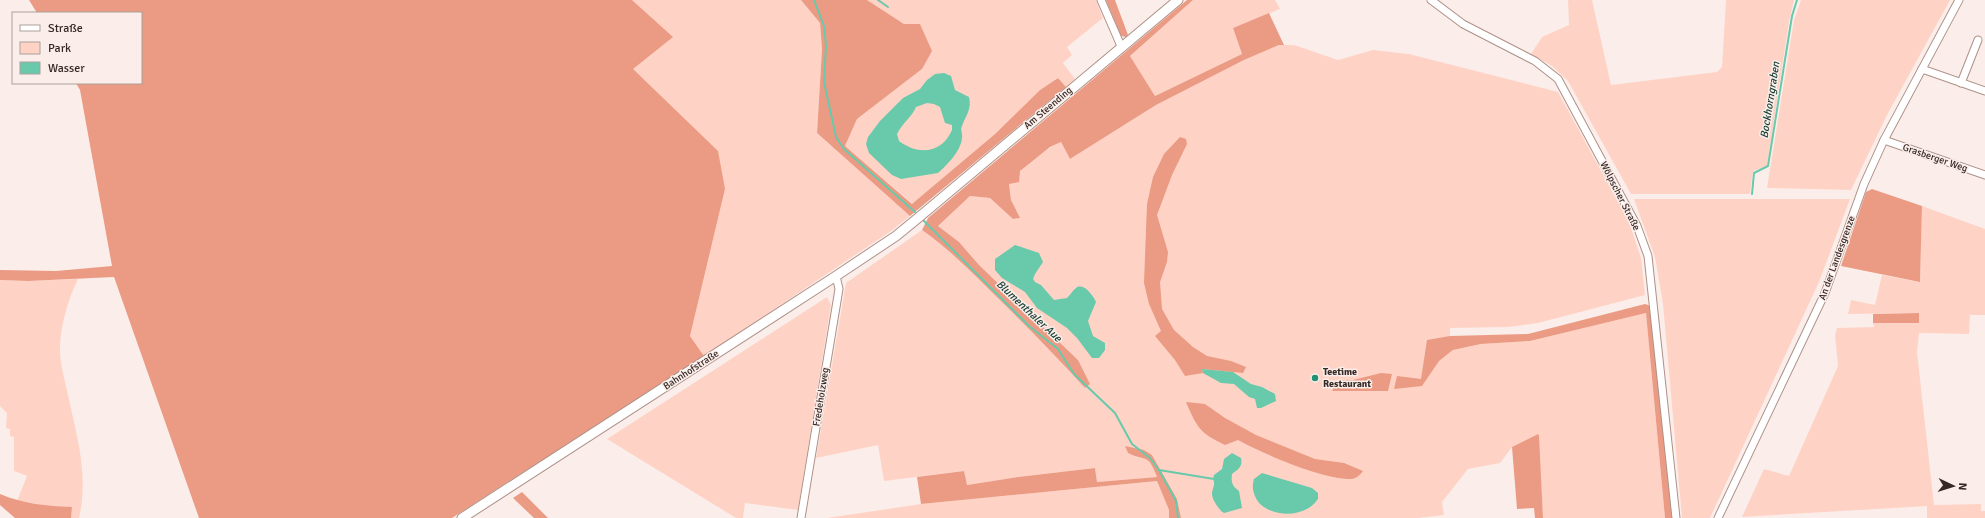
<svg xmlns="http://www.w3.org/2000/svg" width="1985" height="518" viewBox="0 0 1985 518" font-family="Signika,sans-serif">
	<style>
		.green { fill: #fed3c6 }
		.forest { fill: #eb9b83 }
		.water { fill: #68c9ab; fill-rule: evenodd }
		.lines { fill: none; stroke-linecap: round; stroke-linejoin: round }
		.stream { stroke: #68c9ab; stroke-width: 2 }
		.minor-casing { stroke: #af9188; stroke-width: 9 }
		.tertiary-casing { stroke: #af9188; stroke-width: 11 }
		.minor { stroke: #fff; stroke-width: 7 }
		.tertiary { stroke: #fff; stroke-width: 9 }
		.poi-dot { fill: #1f9275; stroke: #fbeeea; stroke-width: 1.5 }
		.labels { text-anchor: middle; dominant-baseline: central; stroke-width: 3; stroke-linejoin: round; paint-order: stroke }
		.street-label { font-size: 10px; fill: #352925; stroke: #fbeeea }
		.poi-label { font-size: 10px; font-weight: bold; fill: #352925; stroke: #fbeeea; text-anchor: start }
		.water-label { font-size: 11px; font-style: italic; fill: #143f33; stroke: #fbeeea }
	</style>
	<rect width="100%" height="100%" fill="#fbeeea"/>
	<!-- green -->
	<g class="green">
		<polygon points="632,0 801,0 820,23 822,49 817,133 910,216 891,231 704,356 690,336 725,189 632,69 672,37"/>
		<polygon points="867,0 1096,0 1103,18 1067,47 1072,55 1063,63 1075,79 1066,87 1058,78 1040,90 995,134 913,204 845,146 857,119 922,69 904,24"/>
		<polygon points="1193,0 1275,0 1280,9 1233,28 1242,54 1155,96 1130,56"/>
		<polygon points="1568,0 1592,0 1611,85 1717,72 1722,67 1726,0 1794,0 1789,22 1767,166 1753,171 1750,194 1631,194 1568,81 1552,66 1531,54 1542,37 1569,25"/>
		<polygon points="1801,0 1950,0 1887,115 1851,190 1767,188 1794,20"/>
		<path d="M 1279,45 L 1294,45 L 1338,60 L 1373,50 L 1409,54 L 1558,92 L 1629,222 L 1641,258 L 1645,295 L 1538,323 L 1509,327 L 1450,328 L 1450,336 L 1440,360 L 1453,350 L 1481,344 L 1530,341 L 1646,313 L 1665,518 L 1543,518 L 1538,434 L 1512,447 L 1500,463 L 1468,469 L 1442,502 L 1444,515 L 1418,518 L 1181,518 L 1177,499 L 1152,455 L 1135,457 C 1152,458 1151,463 1157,477 L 1097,482 L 1095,468 L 1018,477 L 966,485 L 964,471 L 884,481 L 878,445 L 816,458 L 846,283 L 922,230 C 953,252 975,276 1002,302 C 1030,330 1058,358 1085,388 L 1078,360 L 979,265 L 959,242 L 938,226 L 970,196 L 990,198 L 1013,219 L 1019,218 L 1011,200 L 1009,183 C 1024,166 1040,152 1061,142 L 1070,159 L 1156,105 L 1244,60 Z"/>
		<polygon points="1634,199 1850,199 1819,282 1710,518 1682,518 1663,304 1655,257"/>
		<polygon points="1922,206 1985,229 1985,315 1970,315 1969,334 1919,333 1917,352 1934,505 1981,504 1981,511 1985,511 1985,518 1927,518 1927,506 1742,517 1764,469 1789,476 1838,366 1835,335 1837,328 1874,327 1873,323 1919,323 1919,313 1848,314 1851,300 1875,305 1882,275 1920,282"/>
		<path d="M 78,279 C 68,300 60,326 60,350 C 60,365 65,380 68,395 C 77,437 89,475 79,518 L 71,518 L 72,507 L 38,506 L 17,501 L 27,476 L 14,471 L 14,437 L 10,436 L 10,429 L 6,428 L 7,413 L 0,406 L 0,280 L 28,281 Z"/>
		<polygon points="827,297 831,305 798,510 745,503 743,518 736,518 607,439"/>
		<polygon points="1157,481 1169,510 1169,518 827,518 921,504"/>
	</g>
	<!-- forest -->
	<g class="forest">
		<polygon points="29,0 632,0 673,37 633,69 718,151 725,189 690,336 704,356 452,518 199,518 114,277 28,281 0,280 0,270 56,271 112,266 80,90 76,83 141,83 141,13 37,13"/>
		<polygon points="801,0 867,0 904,24 920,24 932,51 922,69 857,119 845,146 912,204 995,134 1040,90 1058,78 1066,87 910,216 817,133 822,49 820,23"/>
		<polygon points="1106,0 1115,0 1128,35 1126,37 1121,36"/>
		<path d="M 1187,0 L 1193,0 L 1130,56 L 1155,96 L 1242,54 L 1233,28 L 1269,13 L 1284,45 L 1279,45 L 1244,60 L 1156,105 L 1070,159 L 1061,142 L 1050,147 L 1020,171 L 1019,182 L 1009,184 L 1011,200 L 1020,218 L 1013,219 L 990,198 L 970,196 L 938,226 L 959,242 L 979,265 L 1078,360 L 1090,384 L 1085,388 C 1058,358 1030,330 1002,302 C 975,276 953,252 922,230 L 928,218 Z"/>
		<polygon points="1180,137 1186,139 1187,144 1172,175 1157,215 1168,252 1167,262 1160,282 1162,309 1174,330 1193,347 1207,356 1231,361 1246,367 1243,373 1202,369 1203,373 1185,376 1175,360 1155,336 1161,331 1149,304 1144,283 1147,204 1153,177 1164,154"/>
		<polygon points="1872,189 1922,206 1920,282 1841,266 1866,192"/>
		<polygon points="1645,304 1651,306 1672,518 1665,518 1646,313 1530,341 1481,344 1453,350 1439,361 1422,386 1394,389 1397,376 1421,379 1427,340 1450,336 1528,334"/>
		<polygon points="1919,313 1919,323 1873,323 1873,314"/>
		<polygon points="1381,373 1392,374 1388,391 1332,391 1338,381 1353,380"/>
		<path d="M 1186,402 L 1205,404 L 1225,418 L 1256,435 L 1315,459 L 1344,463 L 1363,471 C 1360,475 1356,479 1351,479 C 1321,479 1264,454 1238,440 L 1225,445 C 1200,433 1197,428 1186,402 Z"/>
		<polygon points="1538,434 1539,436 1543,518 1535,518 1534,508 1517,509 1512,447"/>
		<path d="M 1125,446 L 1144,450 L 1152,455 L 1177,499 L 1181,518 L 1169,518 L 1169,510 L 1157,481 L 921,504 L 917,477 L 964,471 L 967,485 L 1018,477 L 1095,468 L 1097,482 L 1157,477 C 1148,453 1147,462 1128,453 Z"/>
		<polygon points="522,492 548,518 534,518 513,498"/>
		<path d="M 0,494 C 24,504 46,506 72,507 L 71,518 L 15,518 L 0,505 Z"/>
	</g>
	<!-- water -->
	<g class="water">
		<path d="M 944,73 L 951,76 L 955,90 L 969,97 C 972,109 966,115 962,126 C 960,130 963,134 962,138 C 961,151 947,165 938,173 L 901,179 L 892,175 L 869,153 L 866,144 L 868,137 L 880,121 L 903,98 L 920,89 L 927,80 L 935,74 ZM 927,103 L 934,104 L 940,107 L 945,123 L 952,125 L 952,130 C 942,153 919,156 899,141 L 897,134 C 903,122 912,117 916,107 Z"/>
		<path d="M 1015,245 L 1039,253 L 1043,262 L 1035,274 L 1033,279 L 1035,282 L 1041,285 L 1054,300 L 1067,298 C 1070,295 1073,290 1076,288 C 1084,282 1094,297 1096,302 L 1088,321 L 1093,336 L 1105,343 L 1105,350 L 1099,358 L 1092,358 L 1077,338 L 1067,328 L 1037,308 L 1025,292 L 1002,278 L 995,270 L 995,259 Z"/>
		<polygon points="1202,369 1233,372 1251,384 1262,387 1275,394 1276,401 1261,408 1257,408 1255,399 1249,397 1234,384 1221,383 1203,373"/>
		<path d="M 1232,453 L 1241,458 C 1243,467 1238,469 1232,474 C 1231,482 1232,486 1239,491 L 1242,508 L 1224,513 C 1220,511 1212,500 1212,494 C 1212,488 1216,485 1213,479 L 1214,475 L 1222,469 L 1224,459 Z"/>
		<path d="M 1262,473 L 1312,488 L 1318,493 L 1318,499 C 1305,518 1274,518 1259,503 C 1254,496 1251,488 1254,479 Z"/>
	</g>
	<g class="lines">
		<!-- stream -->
		<g class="stream">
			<polyline points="814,0 824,26 826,45 824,82 836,137 844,149 915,212"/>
			<polyline points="878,0 888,7"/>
			<polyline points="1752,194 1754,173 1768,166 1792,16 1797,0"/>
			<polyline points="923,220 1029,326 1058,349 1074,374 1115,413 1132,444 1150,458 1159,470 1176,501 1178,518"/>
			<polyline points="1159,470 1214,479"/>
		</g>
		<!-- minor casing -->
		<g class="minor-casing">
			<g id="minor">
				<polyline points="1101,0 1121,46"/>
				<polyline points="1431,0 1463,24 1535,61 1558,79 1637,226 1648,256 1676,518"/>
				<polyline points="1922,69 1985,91"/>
				<polyline points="1961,83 1978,40"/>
				<polyline points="1884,140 1985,175"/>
				<polyline points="801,518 839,289 836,276"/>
				<polyline points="1718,518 1825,293 1864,184 1884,140 1959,0"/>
			</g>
		</g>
		<!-- tertiary casing -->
		<g class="tertiary-casing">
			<polyline id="tertiary" points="462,518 836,276 896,236 918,218 1178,0"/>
		</g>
		<!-- minor -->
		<use href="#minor" class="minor"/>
		<!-- tertiary -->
		<use href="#tertiary" class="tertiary"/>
	</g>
	<!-- markers -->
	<circle class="poi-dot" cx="1315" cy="378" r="4"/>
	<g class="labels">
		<!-- street labels -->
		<g class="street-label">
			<text transform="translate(1048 108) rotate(-40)">Am Steending</text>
			<text transform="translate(1935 158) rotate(19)">Grasberger Weg</text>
			<text transform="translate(1620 196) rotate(63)">Wölpscher Straße</text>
			<text transform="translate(1837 258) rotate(-70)">An der Landesgrenze</text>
			<text transform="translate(691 370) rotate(-33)">Bahnhofstraße</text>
			<text transform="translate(821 397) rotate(-81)">Fredeholzweg</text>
		</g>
		<!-- poi labels -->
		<g class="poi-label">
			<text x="1323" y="372">Teetime<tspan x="1323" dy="12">Restaurant</tspan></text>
		</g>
		<!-- water labels -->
		<g class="water-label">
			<text transform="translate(1770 100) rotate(-81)">Bockhorngraben</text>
			<text transform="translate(1029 311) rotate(43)">Blumenthaler Aue</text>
		</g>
	</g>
	<!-- legend -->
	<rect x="12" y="12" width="130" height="72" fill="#fbeeea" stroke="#ac9f9b"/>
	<rect x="20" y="25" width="20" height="6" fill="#ffffff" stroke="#ac9f9b"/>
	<text x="48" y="32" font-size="12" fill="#352925">Straße</text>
	<rect x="20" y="42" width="20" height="12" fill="#fed3c6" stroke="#ac9f9b"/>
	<text x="48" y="52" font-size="12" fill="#352925">Park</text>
	<rect x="20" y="62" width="20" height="12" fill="#68c9ab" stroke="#ac9f9b"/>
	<text x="48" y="72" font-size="12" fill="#352925">Wasser</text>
	<!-- north arrow -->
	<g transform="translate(1953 486) rotate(94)" stroke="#fbeeea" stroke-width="3" paint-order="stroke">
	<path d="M0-3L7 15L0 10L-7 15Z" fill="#352925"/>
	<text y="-6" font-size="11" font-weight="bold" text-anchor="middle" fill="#352925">N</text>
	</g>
</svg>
